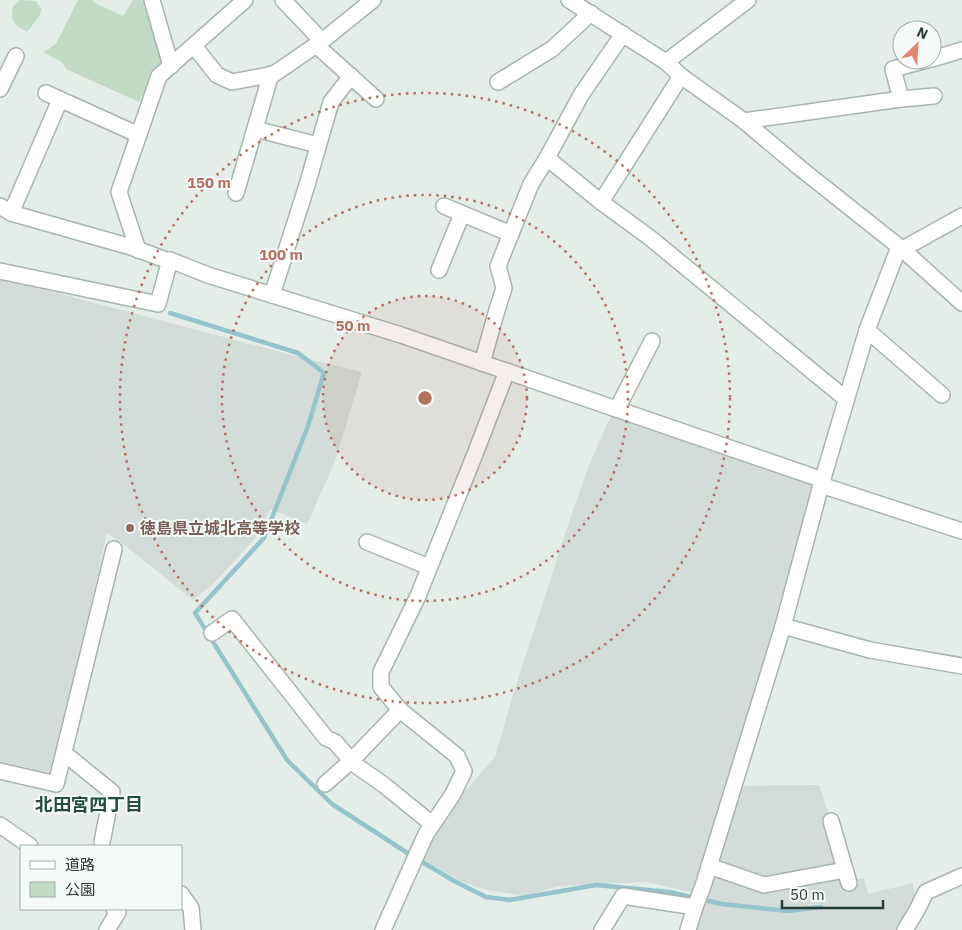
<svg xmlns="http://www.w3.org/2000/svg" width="962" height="930" viewBox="0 0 962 930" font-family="'IBM Plex Sans','Noto Sans JP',sans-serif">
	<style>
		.built { fill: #d3dcd8 }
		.green { fill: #c1dbc6 }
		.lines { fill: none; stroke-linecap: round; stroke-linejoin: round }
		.stream { stroke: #94c5cb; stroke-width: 4.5 }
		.minor-casing { stroke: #a8b4af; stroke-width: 18 }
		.minor { stroke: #fff; stroke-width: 15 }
		.ring { fill: none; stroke: #b37260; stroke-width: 2.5; stroke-dasharray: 2.5 5 }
		.education-dot { fill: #8d6e63; stroke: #f5f9f7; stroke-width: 2 }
		.labels { text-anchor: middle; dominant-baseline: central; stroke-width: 4; stroke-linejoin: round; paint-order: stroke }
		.education-label { font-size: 16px; font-weight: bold; fill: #785e54; stroke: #f5f9f7; text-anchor: start }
		.neighbourhood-label { font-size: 18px; font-weight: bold; fill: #244c40; stroke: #f5f9f7 }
		.centre { fill: #b37260; stroke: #f5f9f7; stroke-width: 2.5 }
		.ring-label { font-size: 15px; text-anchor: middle; font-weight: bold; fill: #b37260; stroke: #f5f9f7; stroke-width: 4; stroke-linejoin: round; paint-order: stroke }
	</style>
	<rect width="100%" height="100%" fill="#e5ede9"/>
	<!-- built -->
	<g class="built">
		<polygon points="0,278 292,355 362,372 334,464 307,524 270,509 255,539 213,584 193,600 127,547 107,533 53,774 0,761"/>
		<polygon points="612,413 815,487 727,786 819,785 851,881 864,878 868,894 913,883 916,901 899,930 693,930 704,895 647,882 558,886 526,896 486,890 460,881 421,858 461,796 495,757 511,701 569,522 588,468"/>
	</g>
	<!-- green -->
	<g class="green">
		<path d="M 20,0 L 36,1 L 42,10 L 38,18 L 27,32 C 14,24 10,22 13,6 Z"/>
		<polygon points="78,0 92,0 97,4 123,16 133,0 142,0 165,65 154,72 139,102 66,69 62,62 43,52 56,44"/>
	</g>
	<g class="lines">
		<!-- stream -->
		<g class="stream">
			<polyline points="170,313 298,353 324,373 308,426 264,538 195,613 287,760 332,804 412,856"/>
			<polyline points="419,860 454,881 486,897 510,900 596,885 669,892 722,904 788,911 821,907"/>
		</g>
		<!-- minor casing -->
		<g class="minor-casing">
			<g id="minor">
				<polyline points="152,0 171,66"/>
				<polyline points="569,0 666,62 681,76 744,121 800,168 902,249 962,303"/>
				<polyline points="322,41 373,0"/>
				<polyline points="316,45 376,99"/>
				<polyline points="194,46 217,75 232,82 274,74 322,41 283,0"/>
				<polyline points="932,59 962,50"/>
				<polyline points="666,62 748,0"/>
				<polyline points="498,82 552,49 591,13"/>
				<polyline points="0,89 16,56"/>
				<polyline points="46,93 139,135"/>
				<polyline points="901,99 934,96"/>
				<polyline points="744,121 901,99 893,69 927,60"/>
				<polyline points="255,129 318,145"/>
				<polyline points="547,158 601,202 649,237 846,399"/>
				<polyline points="236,193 271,74"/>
				<polyline points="601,202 681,76"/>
				<polyline points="0,206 11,213 131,247 166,260 170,260 208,275 401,335 823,480"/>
				<polyline points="444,206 511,234"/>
				<polyline points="11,213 60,100"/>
				<polyline points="138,250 119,192 159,76 245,0"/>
				<polyline points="439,270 462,214"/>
				<polyline points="0,271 158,304 170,260"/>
				<polyline points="272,295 307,185 331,102 351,76"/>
				<polyline points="867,330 942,395"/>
				<polyline points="482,363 497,310 504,288 498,266 531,184 547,158 581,95 623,34"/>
				<polyline points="617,409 652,341"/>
				<polyline points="821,485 962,531"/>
				<polyline points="367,542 429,567"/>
				<polyline points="783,626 870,650 962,666"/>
				<polyline points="212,633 232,619 326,738 335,742 354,764 384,785 432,824"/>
				<polyline points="64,753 112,792 102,842"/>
				<polyline points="0,771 56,784 114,549"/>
				<polyline points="325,784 351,761 400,710"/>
				<polyline points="831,821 849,883"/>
				<polyline points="0,825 30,846"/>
				<polyline points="709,866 764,885 845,870"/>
				<polyline points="181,894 191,908 193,930"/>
				<polyline points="107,930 118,912 114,909"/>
				<polyline points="383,930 426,834 453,794 464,771 457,756 400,710 381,687 381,672 418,596 475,454 507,371"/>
				<polyline points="602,930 623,896 695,907"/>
				<polyline points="688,930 695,907 703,886 783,626 821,485 867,330 897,252 962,216"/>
				<polyline points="905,930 917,910 926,892 962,876"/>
			</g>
		</g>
		<!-- minor -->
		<use href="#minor" class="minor"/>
	</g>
	<!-- distance rings -->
	<circle cx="425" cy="398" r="102" fill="#b37260" fill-opacity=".12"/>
	<g class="ring">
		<circle cx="425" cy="398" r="102"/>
		<circle cx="425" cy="398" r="203"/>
		<circle cx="425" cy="398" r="305"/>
	</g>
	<!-- markers -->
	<circle class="education-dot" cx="130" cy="528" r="5"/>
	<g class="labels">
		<!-- education labels -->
		<g class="education-label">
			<text x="140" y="528">徳島県立城北高等学校</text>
		</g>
		<!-- neighbourhood labels -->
		<g class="neighbourhood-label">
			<text x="89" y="804">北田宮四丁目</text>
		</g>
	</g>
	<circle cx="425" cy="398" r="8" class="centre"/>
	<g class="ring-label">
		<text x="209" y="188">150 m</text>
		<text x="281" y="260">100 m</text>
		<text x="353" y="331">50 m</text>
	</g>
	<!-- legend -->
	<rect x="20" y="845" width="162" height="65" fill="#f5f9f7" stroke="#a2ada9"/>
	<rect x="30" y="861" width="25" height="8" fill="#ffffff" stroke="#a2ada9"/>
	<text x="65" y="870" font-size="15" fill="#263c35">道路</text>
	<rect x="30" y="882" width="25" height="15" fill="#c1dbc6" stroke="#a2ada9"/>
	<text x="65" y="895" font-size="15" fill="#263c35">公園</text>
	<!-- north arrow -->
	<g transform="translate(917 45) rotate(25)"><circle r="24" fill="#f5f9f7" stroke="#a2ada9"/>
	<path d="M0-4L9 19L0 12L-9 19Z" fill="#e2846e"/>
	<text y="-8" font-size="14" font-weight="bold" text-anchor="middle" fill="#263c35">N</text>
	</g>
	<!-- scale -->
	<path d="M782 900v8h101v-8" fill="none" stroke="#263c35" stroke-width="2.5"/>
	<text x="790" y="900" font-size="15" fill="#263c35" stroke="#f5f9f7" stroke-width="4" paint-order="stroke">50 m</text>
</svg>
